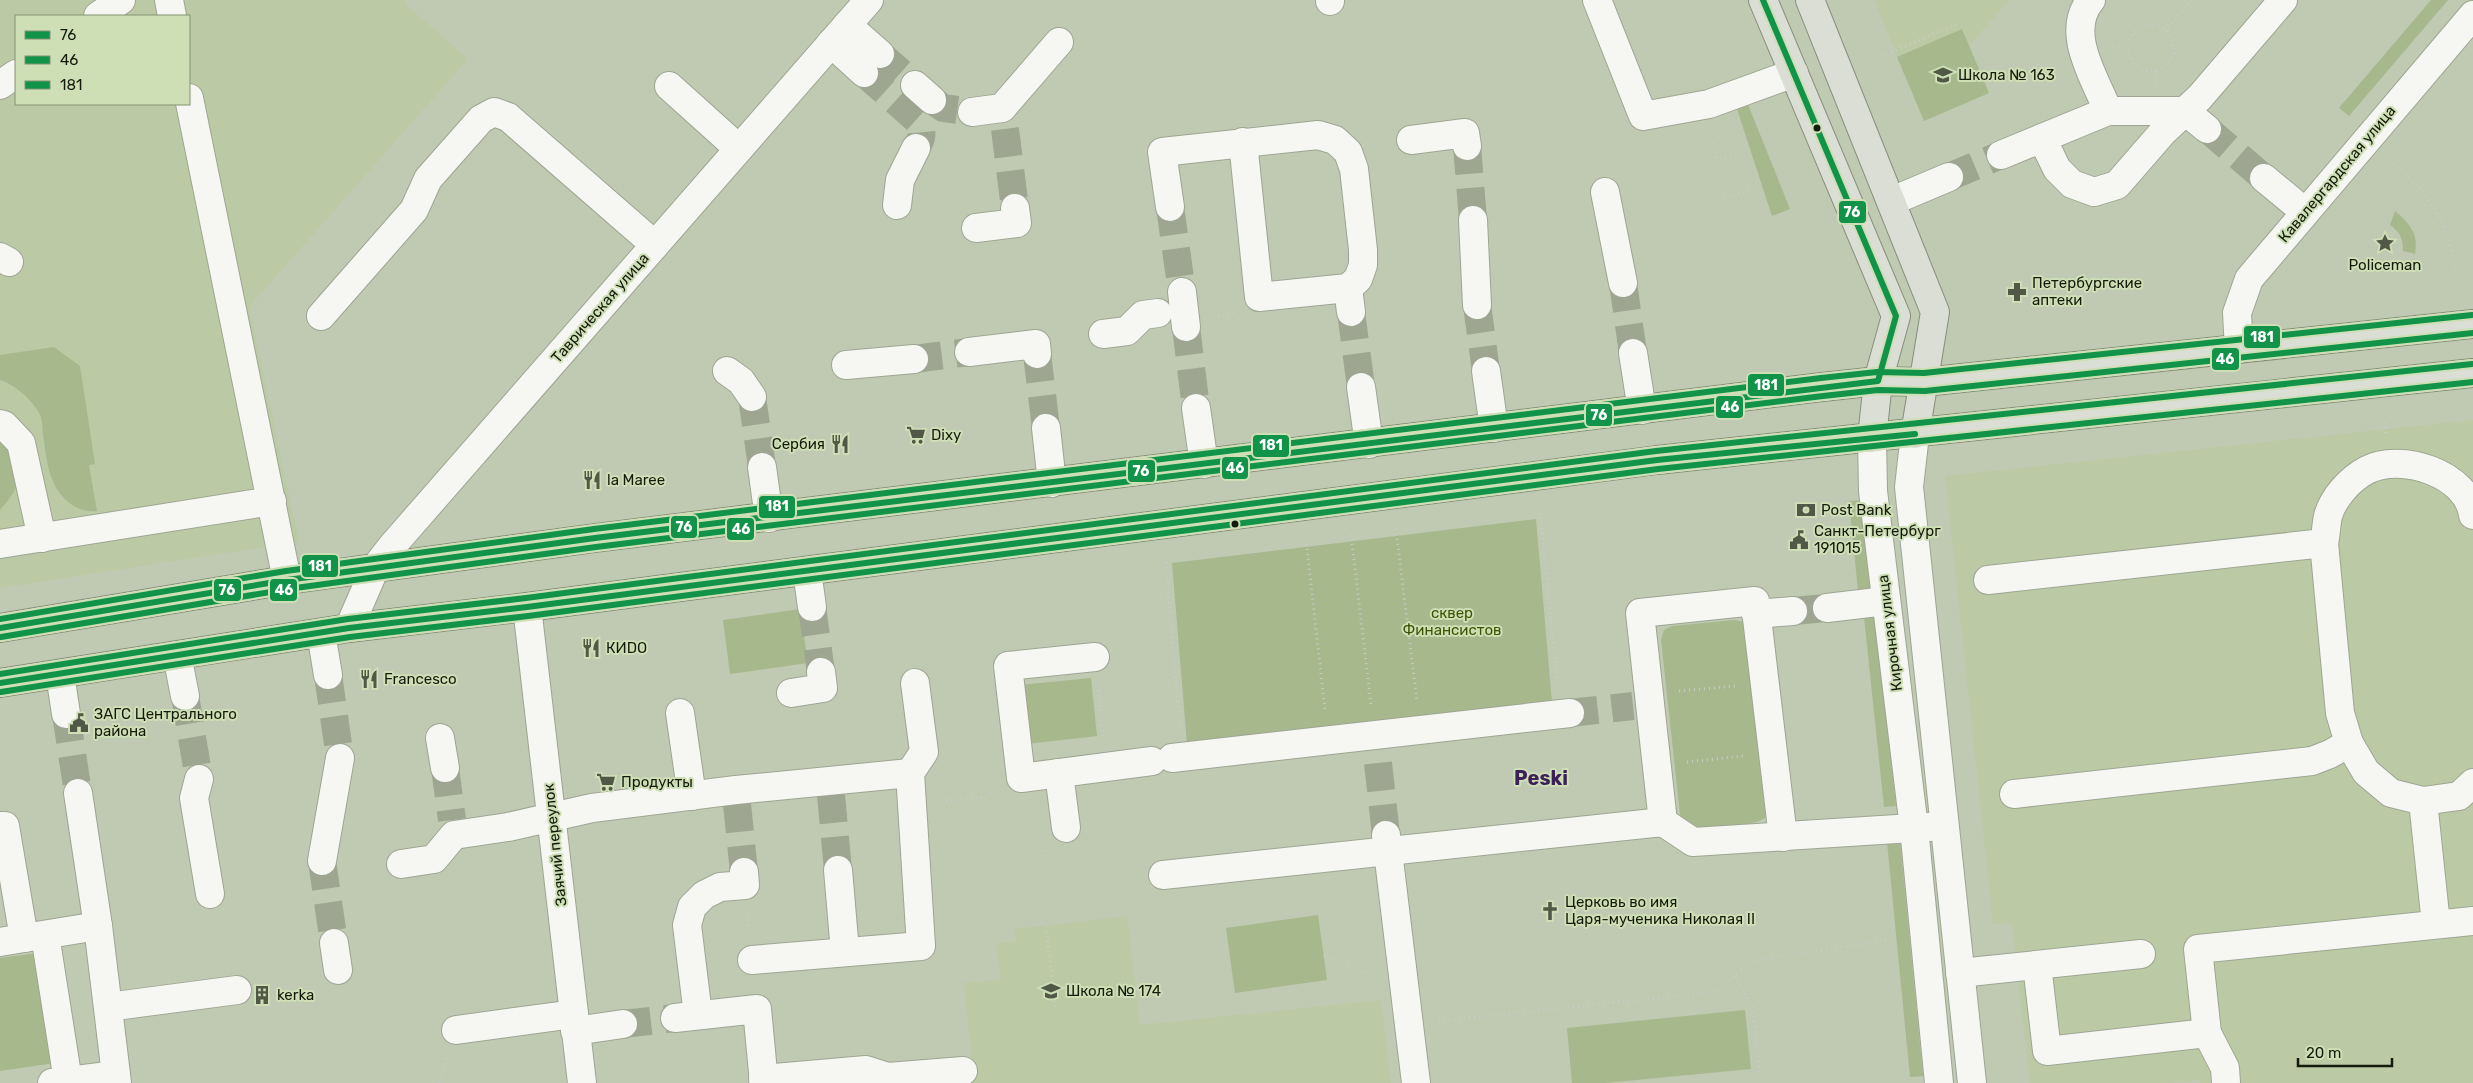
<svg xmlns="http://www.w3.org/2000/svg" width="2473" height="1083" viewBox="0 0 2473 1083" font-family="Rubik,sans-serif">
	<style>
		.built { fill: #bbcaa5; fill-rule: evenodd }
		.green { fill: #a7b88d }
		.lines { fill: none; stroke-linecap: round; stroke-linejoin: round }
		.minor-tunnel { stroke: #9ea691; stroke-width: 28; stroke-dasharray: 28 14; stroke-linecap: butt }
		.minor-casing { stroke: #9ea693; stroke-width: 30 }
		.major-casing { stroke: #868e78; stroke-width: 30 }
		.path { stroke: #c9ccc6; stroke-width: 3; stroke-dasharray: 1 4; stroke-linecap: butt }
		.minor { stroke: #f6f7f3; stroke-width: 28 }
		.major { stroke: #daded5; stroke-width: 28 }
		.bus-1-casing { stroke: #cedfb6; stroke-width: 10 }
		.bus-2-casing { stroke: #cedfb6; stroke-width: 10 }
		.bus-3-casing { stroke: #cedfb6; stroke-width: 10 }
		.bus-1 { stroke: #11934a; stroke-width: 6 }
		.bus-2 { stroke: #11934a; stroke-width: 6 }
		.bus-3 { stroke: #11934a; stroke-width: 6 }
		.bus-dot { fill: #151b0c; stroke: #cedfb6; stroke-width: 2 }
		.labels { text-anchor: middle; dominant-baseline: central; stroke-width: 4; stroke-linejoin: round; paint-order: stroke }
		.poi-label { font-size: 15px; fill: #151b0c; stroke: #cedfb6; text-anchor: start }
		.street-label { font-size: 15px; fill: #151b0c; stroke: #cedfb6 }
		.park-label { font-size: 15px; fill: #3d5502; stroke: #cedfb6 }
		.district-label { font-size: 20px; font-weight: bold; fill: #3e2058; stroke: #cedfb6 }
		.line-badge { stroke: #cedfb6; stroke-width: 2 }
		.badge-label { font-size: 14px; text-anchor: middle; font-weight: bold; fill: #fff }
	</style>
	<rect width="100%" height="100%" fill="#c0c9b2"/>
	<!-- built -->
	<g class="built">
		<path d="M 0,0 L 407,0 L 404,3 L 468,59 L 249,307 L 299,542 L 0,588 ZM 16,16 L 189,16 L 189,104 L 16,104 Z"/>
		<polygon points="1874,0 2009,0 1969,46 1989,93 1924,121"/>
		<polygon points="2473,420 2473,1083 2200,1083 2200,1080 2166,1083 2030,1083 2012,923 1993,924 1945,476"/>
		<polygon points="1127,916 1140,1025 1381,1000 1391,1083 974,1083 964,983 1001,979 996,944 1016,941 1015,929"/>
	</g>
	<!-- green -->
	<g class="green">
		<polygon points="2431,0 2448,0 2349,116 2339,108"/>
		<polygon points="1962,29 1989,93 1924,121 1897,57"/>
		<polygon points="1747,102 1790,209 1772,216 1736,106"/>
		<path d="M 2395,211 C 2410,224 2419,234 2415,254 L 2403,251 C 2403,238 2400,232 2390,225 Z"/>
		<path d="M 54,347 L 80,366 L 95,464 L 89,465 L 97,511 C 86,512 77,509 68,502 C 48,484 47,461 43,435 C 42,429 43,421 40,415 C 34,401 14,384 0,380 L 0,355 Z"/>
		<path d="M 0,440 C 9,445 10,450 14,459 C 23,484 16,491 0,510 Z"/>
		<polygon points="1863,500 1872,589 1858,591 1849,501"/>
		<polygon points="1536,519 1552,703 1187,744 1172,563"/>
		<polygon points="800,609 808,663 730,674 723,620"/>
		<polygon points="1876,615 1896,806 1884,807 1864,617"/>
		<path d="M 1734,620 L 1745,622 L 1768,808 L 1765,818 C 1747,828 1703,831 1683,826 L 1680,814 L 1661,640 L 1664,630 L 1672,626 Z"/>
		<polygon points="1091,678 1097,736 1026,744 1020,685"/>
		<polygon points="1900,841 1923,1076 1910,1077 1887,842"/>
		<polygon points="1318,915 1327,980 1235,993 1226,928"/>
		<polygon points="38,953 55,1063 0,1071 0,958"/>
		<polygon points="1745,1010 1751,1069 1605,1083 1572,1083 1567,1028"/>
	</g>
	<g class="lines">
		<!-- minor-tunnel -->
		<g class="minor-tunnel">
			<polyline points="880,54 915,85"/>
			<path d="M 864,73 L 918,121 C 923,132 923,138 916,148"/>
			<polyline points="932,100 943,108 972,112"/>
			<polyline points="1005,129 1015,208"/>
			<polyline points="2207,129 2264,178"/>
			<polyline points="1467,146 1473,220"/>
			<polyline points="1949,177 2001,155"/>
			<polyline points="1170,207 1182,292"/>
			<polyline points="1623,283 1633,353"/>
			<polyline points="1477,305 1486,371"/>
			<polyline points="1351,312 1361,387"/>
			<polyline points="1186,327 1196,408"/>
			<polyline points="1037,354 1046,428"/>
			<polyline points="914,359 969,352"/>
			<polyline points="752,397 762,467"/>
			<polyline points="812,607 821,672"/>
			<polyline points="1793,611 1827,608"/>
			<polyline points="328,675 340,758"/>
			<polyline points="185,696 199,779"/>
			<polyline points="1570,713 1633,706"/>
			<polyline points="66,714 78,793"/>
			<polyline points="1378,763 1386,835"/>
			<polyline points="445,768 452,820"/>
			<polyline points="831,795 838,870"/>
			<polyline points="737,804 744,872"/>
			<polyline points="322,861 334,943"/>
			<polyline points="623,1024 675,1018"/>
		</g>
		<!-- minor casing -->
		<g class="minor-casing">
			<g id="minor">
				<polyline points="169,0 172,16"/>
				<polyline points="1330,0 1330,1"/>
				<polyline points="1597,0 1643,116 1709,104 1794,73"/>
				<path d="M 2091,0 C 2064,32 2095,78 2108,111 L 2185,111 L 2207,129"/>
				<polyline points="98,16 121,0"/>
				<polyline points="847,25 880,54"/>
				<polyline points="831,43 864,73"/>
				<polyline points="0,85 16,74"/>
				<polyline points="915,85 932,100"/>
				<polyline points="669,86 739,149"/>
				<polyline points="189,98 287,580"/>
				<polyline points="972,112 1002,108 1059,42"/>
				<polyline points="2042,138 2057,169 2072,184 2094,192 2117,185 2163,132 2200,97 2283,0"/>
				<polyline points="1411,140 1465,133 1467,146"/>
				<polyline points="2001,155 2108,111"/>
				<polyline points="2264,178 2305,212"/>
				<polyline points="1605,192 1623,283"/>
				<polyline points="1892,201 1949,177"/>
				<polyline points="897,205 900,180 916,148"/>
				<polyline points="1170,207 1162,152 1318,135 1335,140 1348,152 1354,169 1363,250 1363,265 1358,279 1348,288 1259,297 1243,142"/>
				<polyline points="1473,220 1477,305"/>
				<polyline points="976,228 1017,223 1015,208"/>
				<polyline points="0,257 9,262"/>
				<polyline points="1348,288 1351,312"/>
				<polyline points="1182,292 1186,327"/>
				<polyline points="321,316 414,210 428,179 481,119 494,112 508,117 655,245"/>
				<polyline points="1103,334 1127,331 1143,315 1158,313"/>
				<polyline points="2239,349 2237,313 2249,279 2473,15"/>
				<polyline points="969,352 1036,344 1037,354"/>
				<polyline points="1633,353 1642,410"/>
				<polyline points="846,365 914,359"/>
				<polyline points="727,371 741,381 752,397"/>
				<polyline points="1486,371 1494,428"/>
				<polyline points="1361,387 1369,444"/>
				<polyline points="1196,408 1204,464"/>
				<polyline points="0,424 4,425 21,443 42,538"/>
				<polyline points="1046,428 1052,483"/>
				<polyline points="1915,434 1909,487 1972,1083"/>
				<polyline points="1872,438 1873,491 1914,828 1939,1083"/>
				<polyline points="762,467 769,518"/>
				<polyline points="2324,543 2340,713 2349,743 2366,772 2391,793 2423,801 2436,924"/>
				<polyline points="0,544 272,501"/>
				<polyline points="807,571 812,607"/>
				<path d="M 1988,580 L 2324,543 C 2326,535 2326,525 2328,516 C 2333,498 2350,479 2367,470 C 2401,452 2468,474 2473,515"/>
				<polyline points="527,607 582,1083"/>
				<polyline points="1827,608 1886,601"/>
				<polyline points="1756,614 1793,611"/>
				<polyline points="349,628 375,568 393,545 869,0"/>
				<polyline points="321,633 328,675"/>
				<polyline points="177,655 185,696"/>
				<polyline points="1095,657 1008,666 1021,778 1152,761"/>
				<polyline points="60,674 66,714"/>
				<polyline points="791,693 823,688 821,672"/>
				<polyline points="680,713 692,796"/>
				<polyline points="440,738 445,768"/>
				<polyline points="1172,758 1570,713"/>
				<polyline points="1059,773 1066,828"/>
				<polyline points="199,779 194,798 210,894"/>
				<polyline points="78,793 98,926 117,1083"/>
				<polyline points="2014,794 2312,761 2330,754 2349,743"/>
				<polyline points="2423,801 2459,796 2473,783"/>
				<polyline points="1663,822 1640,613 1755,601 1783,837"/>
				<polyline points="0,826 5,826 24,938 98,926"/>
				<polyline points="1386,835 1416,1083"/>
				<polyline points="322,861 340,758"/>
				<polyline points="401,864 434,859 454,835 508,827 592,808 736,790 910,773"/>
				<polyline points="838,870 845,952"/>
				<polyline points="1163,875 1663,822 1693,842 1944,826"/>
				<polyline points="45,935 68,1081"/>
				<polyline points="0,942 24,938"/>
				<polyline points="334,943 338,970"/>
				<polyline points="752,960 921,946 910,773 924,752 915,683"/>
				<polyline points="2037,965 2047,1051 2207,1033"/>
				<polyline points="1960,973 2141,954"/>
				<polyline points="108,1007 237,990"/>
				<polyline points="698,1015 687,925 692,907 704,895 720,887 745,885 744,872"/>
				<polyline points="675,1018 757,1009 764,1083"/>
				<polyline points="456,1030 574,1014"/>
				<polyline points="575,1031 623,1024"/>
				<polyline points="763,1079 866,1070 888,1077 963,1071"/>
				<polyline points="52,1083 116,1075"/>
				<polyline points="2226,1083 2225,1068 2207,1033 2198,949 2473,921"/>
			</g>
		</g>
		<!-- major casing -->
		<g class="major-casing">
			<g id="major">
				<polyline points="1763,0 1896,316 1878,381 1872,438"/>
				<polyline points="1810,0 1935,312 1915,434"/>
				<polyline points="0,628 287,580 595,538 1822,387 1878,381 1924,382 2473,324"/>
				<polyline points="0,683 349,628 527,607 1657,460 2473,373"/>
			</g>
		</g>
		<!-- path -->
		<g class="path">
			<circle cx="2151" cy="48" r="23"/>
			<polyline points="2165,31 2191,0"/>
			<polyline points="2113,46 2127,48"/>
			<polyline points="1882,56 1959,23"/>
			<polyline points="2155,71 2157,83"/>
			<polyline points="1713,142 1718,159 1742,152"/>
			<path d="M 2394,164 C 2416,182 2435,205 2446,232 C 2452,245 2453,263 2456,278"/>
			<polyline points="1724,198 1754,189"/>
			<polyline points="1213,317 1234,313"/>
			<polyline points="2385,422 2386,436"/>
			<polyline points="1540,513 1558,684"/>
			<polyline points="1396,529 1417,702"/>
			<polyline points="1351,534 1371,705"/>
			<polyline points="1306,539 1325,711"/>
			<polyline points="1165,557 1180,728"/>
			<polyline points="1098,685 1103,738"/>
			<polyline points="1679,691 1735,686"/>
			<polyline points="1687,762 1743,756"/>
			<polyline points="941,801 985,797 996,791"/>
			<polyline points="1039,859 1047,850"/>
			<polyline points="748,915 750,931"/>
			<polyline points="1046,926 1055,1007"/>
			<polyline points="1324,956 1374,977"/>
			<polyline points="1735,976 1753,1007 1760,1083"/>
			<polyline points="1439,1021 1714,992 1754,961 1887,940"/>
			<polyline points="439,1083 448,1057"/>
		</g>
		<!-- minor -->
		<use href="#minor" class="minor"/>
		<!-- major -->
		<use href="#major" class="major"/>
		<!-- bus-1 casing -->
		<g class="bus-1-casing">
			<g id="bus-1">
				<polyline points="0,628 287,580 595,538 1878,381 1896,316 1763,0"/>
				<polyline points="0,683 349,628 527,607 1657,460 1915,434"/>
			</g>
		</g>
		<!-- bus-2 casing -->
		<g class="bus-2-casing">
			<g id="bus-2">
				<polyline points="1,637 288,589 596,547 1823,396 1878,390 1925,391 2473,333"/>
				<polyline points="1,692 350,637 528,616 1658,469 2473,382"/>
			</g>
		</g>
		<!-- bus-3 casing -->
		<g class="bus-3-casing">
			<g id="bus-3">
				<polyline points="0,619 286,571 594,529 1821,378 1877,372 1924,373 2472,315"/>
				<polyline points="0,674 348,619 526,598 1656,451 2472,364"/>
			</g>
		</g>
		<!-- bus-1 -->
		<use href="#bus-1" class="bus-1"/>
		<!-- bus-2 -->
		<use href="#bus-2" class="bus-2"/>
		<!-- bus-3 -->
		<use href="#bus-3" class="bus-3"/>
	</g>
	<!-- icons -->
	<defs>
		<g id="school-bare" transform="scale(1.5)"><path d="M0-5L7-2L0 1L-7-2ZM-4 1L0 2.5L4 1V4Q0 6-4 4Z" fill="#515846" stroke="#cedfb6" stroke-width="2.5" paint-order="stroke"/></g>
		<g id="sight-bare" transform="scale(1.5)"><path d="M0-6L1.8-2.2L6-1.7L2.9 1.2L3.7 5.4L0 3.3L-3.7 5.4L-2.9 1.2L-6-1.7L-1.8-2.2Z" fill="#515846" stroke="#cedfb6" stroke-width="2.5" paint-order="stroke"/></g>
		<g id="pharmacy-bare" transform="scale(1.5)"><path d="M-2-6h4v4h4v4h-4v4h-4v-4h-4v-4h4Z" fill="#515846" stroke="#cedfb6" stroke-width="2.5" paint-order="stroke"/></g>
		<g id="supermarket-bare" transform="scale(1.5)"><path d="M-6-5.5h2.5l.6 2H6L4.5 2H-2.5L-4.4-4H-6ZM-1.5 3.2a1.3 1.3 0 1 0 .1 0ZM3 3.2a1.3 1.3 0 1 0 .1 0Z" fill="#515846" stroke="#cedfb6" stroke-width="2.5" paint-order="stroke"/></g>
		<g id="restaurant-bare" transform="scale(1.5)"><path d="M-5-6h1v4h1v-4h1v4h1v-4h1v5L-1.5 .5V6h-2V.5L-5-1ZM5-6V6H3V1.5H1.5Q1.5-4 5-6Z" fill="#515846" stroke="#cedfb6" stroke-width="2.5" paint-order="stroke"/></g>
		<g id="bank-bare" transform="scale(1.5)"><path d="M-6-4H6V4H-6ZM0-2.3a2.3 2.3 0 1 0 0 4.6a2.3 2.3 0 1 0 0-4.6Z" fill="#515846" stroke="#cedfb6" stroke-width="2.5" paint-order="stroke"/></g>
		<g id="civic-bare" transform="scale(1.5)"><path d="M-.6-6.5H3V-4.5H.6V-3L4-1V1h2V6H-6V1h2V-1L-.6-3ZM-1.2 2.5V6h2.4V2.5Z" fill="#515846" stroke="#cedfb6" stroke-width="2.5" paint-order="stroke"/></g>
		<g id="church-bare" transform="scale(1.5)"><path d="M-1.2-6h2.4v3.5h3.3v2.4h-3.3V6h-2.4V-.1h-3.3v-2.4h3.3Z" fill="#515846" stroke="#cedfb6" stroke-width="2.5" paint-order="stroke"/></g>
		<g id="building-bare" transform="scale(1.5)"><path d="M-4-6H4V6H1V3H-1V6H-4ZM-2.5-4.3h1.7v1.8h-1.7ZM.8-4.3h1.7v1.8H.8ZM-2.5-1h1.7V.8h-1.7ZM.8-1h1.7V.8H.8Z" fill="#515846" stroke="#cedfb6" stroke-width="2.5" paint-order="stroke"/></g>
	</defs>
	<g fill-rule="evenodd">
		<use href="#school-bare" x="1943" y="75"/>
		<use href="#sight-bare" x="2385" y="243"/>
		<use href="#pharmacy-bare" x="2017" y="292"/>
		<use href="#supermarket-bare" x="916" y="435"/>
		<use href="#restaurant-bare" x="840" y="444"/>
		<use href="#restaurant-bare" x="592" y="480"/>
		<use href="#bank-bare" x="1806" y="510"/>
		<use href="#civic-bare" x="1799" y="540"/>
		<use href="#restaurant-bare" x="591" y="648"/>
		<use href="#restaurant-bare" x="369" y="679"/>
		<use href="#civic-bare" x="79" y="723"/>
		<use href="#supermarket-bare" x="606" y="782"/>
		<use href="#church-bare" x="1550" y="911"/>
		<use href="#school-bare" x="1051" y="991"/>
		<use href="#building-bare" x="262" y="995"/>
	</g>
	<!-- markers -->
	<g class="bus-dot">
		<circle cx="1817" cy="128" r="4.5"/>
		<circle cx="1235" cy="524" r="4.5"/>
	</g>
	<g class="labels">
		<!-- poi labels -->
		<g class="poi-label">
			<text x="1958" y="75">Школа № 163</text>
			<text x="2385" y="265" text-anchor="middle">Policeman</text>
			<text x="2032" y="283">Петербургские<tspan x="2032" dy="17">аптеки</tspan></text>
			<text x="931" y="435">Dixy</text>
			<text x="825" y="444" text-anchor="end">Сербия</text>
			<text x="607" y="480">la Maree</text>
			<text x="1821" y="510">Post Bank</text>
			<text x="1814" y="531">Санкт-Петербург<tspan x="1814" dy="17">191015</tspan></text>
			<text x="606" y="648">КИDO</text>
			<text x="384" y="679">Francesco</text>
			<text x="94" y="714">ЗАГС Центрального<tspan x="94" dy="17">района</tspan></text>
			<text x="621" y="782">Продукты</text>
			<text x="1565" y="902">Церковь во имя<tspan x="1565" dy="17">Царя-мученика Николая II</tspan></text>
			<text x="1066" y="991">Школа № 174</text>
			<text x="277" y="995">kerka</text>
		</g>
		<!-- street labels -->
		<g class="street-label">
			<text transform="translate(2337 174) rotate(-50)">Кавалергардская улица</text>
			<text transform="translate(600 308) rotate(-49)">Таврическая улица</text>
			<text transform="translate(1890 633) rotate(-97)">Кирочная улица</text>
			<text transform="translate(555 845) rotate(-96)">Заячий переулок</text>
		</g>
		<!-- park labels -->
		<g class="park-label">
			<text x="1452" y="613">сквер<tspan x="1452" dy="17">Финансистов</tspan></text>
		</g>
		<!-- district labels -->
		<g class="district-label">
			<text x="1541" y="778">Peski</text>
		</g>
	</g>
	<g class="line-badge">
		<rect x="1838" y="200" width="29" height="24" rx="5" fill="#11934a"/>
		<rect x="2243" y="325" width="38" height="24" rx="5" fill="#11934a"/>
		<rect x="2211" y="347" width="29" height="24" rx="5" fill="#11934a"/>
		<rect x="1747" y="373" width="38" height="24" rx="5" fill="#11934a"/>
		<rect x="1715" y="395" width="29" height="24" rx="5" fill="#11934a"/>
		<rect x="1585" y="403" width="28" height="24" rx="5" fill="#11934a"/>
		<rect x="1252" y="434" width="38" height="24" rx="5" fill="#11934a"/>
		<rect x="1221" y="456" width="28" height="24" rx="5" fill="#11934a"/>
		<rect x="1127" y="459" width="29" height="24" rx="5" fill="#11934a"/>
		<rect x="758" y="495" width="38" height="24" rx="5" fill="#11934a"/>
		<rect x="670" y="515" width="28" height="24" rx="5" fill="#11934a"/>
		<rect x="726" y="517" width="29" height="24" rx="5" fill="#11934a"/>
		<rect x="301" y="554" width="38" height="24" rx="5" fill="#11934a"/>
		<rect x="269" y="578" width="29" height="24" rx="5" fill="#11934a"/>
		<rect x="213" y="578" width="29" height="24" rx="5" fill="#11934a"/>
	</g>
	<g class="badge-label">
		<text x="1852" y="217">76</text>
		<text x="2262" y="342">181</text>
		<text x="2225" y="364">46</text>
		<text x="1766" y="390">181</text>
		<text x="1730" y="412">46</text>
		<text x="1599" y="420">76</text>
		<text x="1271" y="450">181</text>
		<text x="1235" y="473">46</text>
		<text x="1141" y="476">76</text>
		<text x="777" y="511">181</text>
		<text x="684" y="532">76</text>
		<text x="741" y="534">46</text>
		<text x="320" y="571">181</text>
		<text x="284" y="595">46</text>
		<text x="227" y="595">76</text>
	</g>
	<!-- legend -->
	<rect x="15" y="15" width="175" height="90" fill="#cedfb6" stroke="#849172"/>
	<rect x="25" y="31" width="25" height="8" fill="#11934a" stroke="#849172"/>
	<text x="60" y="40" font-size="15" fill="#151b0c">76</text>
	<rect x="25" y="56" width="25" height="8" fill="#11934a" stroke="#849172"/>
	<text x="60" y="65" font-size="15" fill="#151b0c">46</text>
	<rect x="25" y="81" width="25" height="8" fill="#11934a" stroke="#849172"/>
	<text x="60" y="90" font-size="15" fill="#151b0c">181</text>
	<!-- scale -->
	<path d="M2298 1058v8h94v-8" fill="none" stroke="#151b0c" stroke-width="2.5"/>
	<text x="2306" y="1058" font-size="15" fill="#151b0c" stroke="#cedfb6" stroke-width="4" paint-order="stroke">20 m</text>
</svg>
